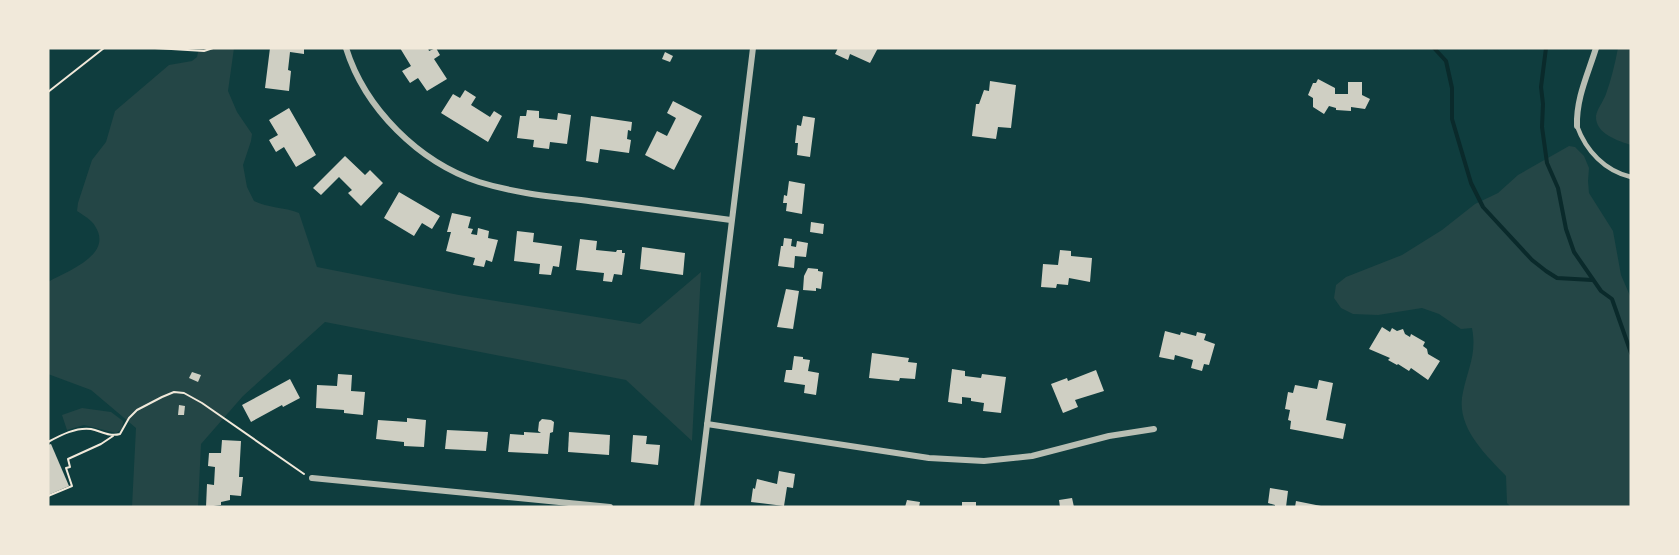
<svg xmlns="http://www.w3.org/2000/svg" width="1679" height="555" viewBox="0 0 1679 555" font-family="Karla,sans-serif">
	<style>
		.green { fill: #244646 }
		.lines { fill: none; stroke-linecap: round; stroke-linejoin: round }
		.stream { stroke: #0a2a2b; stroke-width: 4 }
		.building { fill: #cfcfc3 }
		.path { stroke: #f1e9da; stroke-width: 2 }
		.service { stroke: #b8beb3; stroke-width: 4.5 }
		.minor { stroke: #b8beb3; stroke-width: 6 }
	</style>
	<rect width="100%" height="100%" fill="#0f3d3e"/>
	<!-- green -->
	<g class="green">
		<path d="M 199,48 L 234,48 L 228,91 L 237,112 L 252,134 L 251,141 L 243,165 L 247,187 L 254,201 C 268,208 284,207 299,213 L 317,267 L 459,295 L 640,324 L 701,272 L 692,441 L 626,380 L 325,322 L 243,396 L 201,444 L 198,507 L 132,507 L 136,428 L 91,390 L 48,374 L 48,282 C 67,271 114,255 95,226 C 92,220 83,215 77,211 L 78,203 L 92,160 L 106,142 L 115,111 L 169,65 L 192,61 L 197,57 Z"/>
		<path d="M 1618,48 L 1631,48 L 1631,145 C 1619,141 1595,134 1596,116 C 1597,109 1603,102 1606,94 C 1611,80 1615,64 1618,48 Z"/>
		<path d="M 1569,146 L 1575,147 L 1584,156 L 1589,168 L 1588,181 L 1589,193 L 1613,231 L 1621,275 L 1631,298 L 1631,507 L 1511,507 L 1507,503 L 1506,476 C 1484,453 1455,426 1463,392 C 1468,368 1477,354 1472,328 L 1461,329 L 1439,314 L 1422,308 L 1378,315 L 1353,314 L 1341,308 L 1334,298 L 1336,285 L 1346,277 L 1402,255 L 1442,230 L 1475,204 L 1498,193 L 1518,175 Z"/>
		<polygon points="82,408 111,412 123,421 122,429 116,433 84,425 67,430 62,415"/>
	</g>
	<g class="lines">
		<!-- stream -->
		<g class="stream">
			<polyline points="1434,48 1446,61 1452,88 1452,119 1471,183 1483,207 1532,260 1546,271 1557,278 1592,280"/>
			<polyline points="1546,48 1541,87 1543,104 1542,127 1547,163 1558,188 1566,229 1574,252 1601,291 1612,299 1631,353"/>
		</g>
	</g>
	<!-- building -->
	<g class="building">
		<polygon points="270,48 304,48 304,54 290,52 288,70 291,71 289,91 265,88"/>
		<polygon points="400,48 428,48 429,51 436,48 440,55 434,59 447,79 427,91 418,78 410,83 402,71 411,66"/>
		<polygon points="838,48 878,48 870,63 850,54 848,60 835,54"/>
		<polygon points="665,52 673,56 670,62 662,59"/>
		<polygon points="1318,79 1335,88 1335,94 1348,94 1348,82 1362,82 1362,95 1370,99 1365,109 1351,107 1351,111 1336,110 1336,108 1329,106 1324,114 1313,107 1313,98 1308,95 1313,83 1316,83"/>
		<polygon points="990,81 1016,85 1011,128 998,127 996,139 972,136 976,104 979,104 984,90 989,91"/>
		<polygon points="465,90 476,97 471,105 490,117 494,111 502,116 488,142 441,113 453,94 460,98"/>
		<polygon points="673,101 702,116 674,170 645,155 657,131 667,136 676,118 667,113"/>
		<polygon points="289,108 316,155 296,167 284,147 276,152 269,140 278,135 269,120"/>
		<polygon points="527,110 539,111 539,118 557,120 558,113 571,115 567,144 550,142 549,149 533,147 534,140 517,138 520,116 526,116"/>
		<polygon points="591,116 632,122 631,131 628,130 627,139 631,140 629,153 600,149 598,163 586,161"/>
		<polygon points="803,116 815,118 810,157 797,155 798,143 795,143 797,125 801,126"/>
		<polygon points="345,156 365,175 370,170 383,183 361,206 348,193 352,190 339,177 321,195 313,188"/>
		<polygon points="789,181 805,184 802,214 786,211 787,203 783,203 784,195 787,196"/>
		<polygon points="399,192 440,216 432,229 422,223 414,236 384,218"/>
		<polygon points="452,213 471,217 468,228 473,229 471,234 477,235 478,228 489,231 488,238 498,240 492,262 486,260 484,267 473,265 475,258 446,251 451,232 447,232"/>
		<polygon points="811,222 824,224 823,234 810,232"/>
		<polygon points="517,231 534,233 533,242 562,246 559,267 553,266 551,275 539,274 540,264 514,261"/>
		<polygon points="784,238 792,239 791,246 796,247 797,241 808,243 806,257 795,256 794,268 778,266 781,246 783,246"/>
		<polygon points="580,239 597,241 596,250 616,252 617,250 622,250 622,253 625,253 622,275 614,274 612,282 603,281 604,273 576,270"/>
		<polygon points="642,247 685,253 683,275 640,269"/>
		<polygon points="1060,250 1071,251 1071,256 1092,258 1090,282 1069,278 1068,285 1057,284 1056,288 1041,287 1043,264 1058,265"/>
		<polygon points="808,268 818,269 818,271 823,272 821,289 816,288 816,291 803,290 804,276"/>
		<polygon points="786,289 799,291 793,329 777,327"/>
		<polygon points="1382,327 1390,332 1392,328 1397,331 1403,329 1405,334 1410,337 1411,334 1425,342 1423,346 1427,349 1428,354 1440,361 1428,380 1411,368 1409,371 1398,364 1397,365 1388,360 1390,358 1369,349"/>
		<polygon points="1165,331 1180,335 1181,332 1196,336 1197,332 1206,334 1204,340 1215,344 1209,365 1204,364 1202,371 1191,368 1193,360 1175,355 1174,360 1159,357"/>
		<polygon points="872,353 909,358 908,362 917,363 915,379 900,378 899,381 869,378"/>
		<polygon points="794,356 803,357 803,359 810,360 808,371 819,373 816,395 804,393 805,385 784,382 786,370 792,370"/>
		<polygon points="952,369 965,371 965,376 981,378 982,374 1006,377 1001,413 983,411 984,403 971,401 971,398 962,397 962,404 948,402"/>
		<polygon points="1096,370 1104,391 1075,400 1078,407 1063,413 1051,384 1067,378 1068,381"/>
		<polygon points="192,372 201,375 198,382 189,378"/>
		<polygon points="338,374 352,375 351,391 365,392 363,415 344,413 344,410 316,408 317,385 337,386"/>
		<polygon points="290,379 300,398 283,407 282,405 251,422 242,405"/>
		<polygon points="1319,380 1333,383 1326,420 1346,424 1343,439 1290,429 1291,421 1288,420 1290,410 1285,409 1288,392 1293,393 1295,385 1317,389"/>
		<polygon points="179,405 185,406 184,415 178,415"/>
		<polygon points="407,418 426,420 424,447 404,446 404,442 376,439 378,420 407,422"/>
		<polygon points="542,419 551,420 554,422 553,432 550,433 548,454 508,452 510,434 524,435 524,432 541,433 538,431 539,422"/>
		<polygon points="447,430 488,432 486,451 445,449"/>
		<polygon points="569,432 610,435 609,455 568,452"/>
		<polygon points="633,435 647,436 646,444 660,445 658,465 631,462"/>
		<polygon points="222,440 241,441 239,477 243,477 241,496 230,495 230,500 221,502 221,505 206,507 207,484 214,485 215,467 208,466 209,453 221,453"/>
		<polygon points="51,444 69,486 48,495 48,445"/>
		<polygon points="779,471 795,474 793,488 787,487 784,506 751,502 753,488 755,489 757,479 777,484"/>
		<polygon points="1270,488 1288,491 1286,507 1275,507 1275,505 1268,503"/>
		<polygon points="1072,498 1074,507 1060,507 1059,500"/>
		<polygon points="907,500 920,502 919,507 905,507"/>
		<polygon points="1296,501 1321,506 1321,507 1295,507"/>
		<rect x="962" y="502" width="14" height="5"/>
	</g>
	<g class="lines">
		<!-- path -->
		<g class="path">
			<polyline points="155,48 204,51 213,48"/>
			<polyline points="48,92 104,48"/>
			<path d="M 48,442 C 61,435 76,427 91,429 C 101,431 109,437 120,434 L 129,418 L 137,410 L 162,397 L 174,392 L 184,393 L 202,403 L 304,474"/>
			<polyline points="48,496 72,486 66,468 70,467 68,459 101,444 113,436"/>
		</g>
		<!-- service -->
		<path class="service" d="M 1577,126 C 1586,151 1605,171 1631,177"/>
		<!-- minor -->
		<g class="minor">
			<path d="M 346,48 C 365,109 419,162 479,182 C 517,194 557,197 596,202 C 641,208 686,214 731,220"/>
			<path d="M 1577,126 C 1576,98 1588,74 1596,48"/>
			<polyline points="707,424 929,458 984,461 1032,456 1109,436 1154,429"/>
			<polyline points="312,478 610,507"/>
			<polyline points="697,507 753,48"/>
		</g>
	</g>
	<!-- border -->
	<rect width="1679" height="555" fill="none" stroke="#f1e9da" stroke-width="99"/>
</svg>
